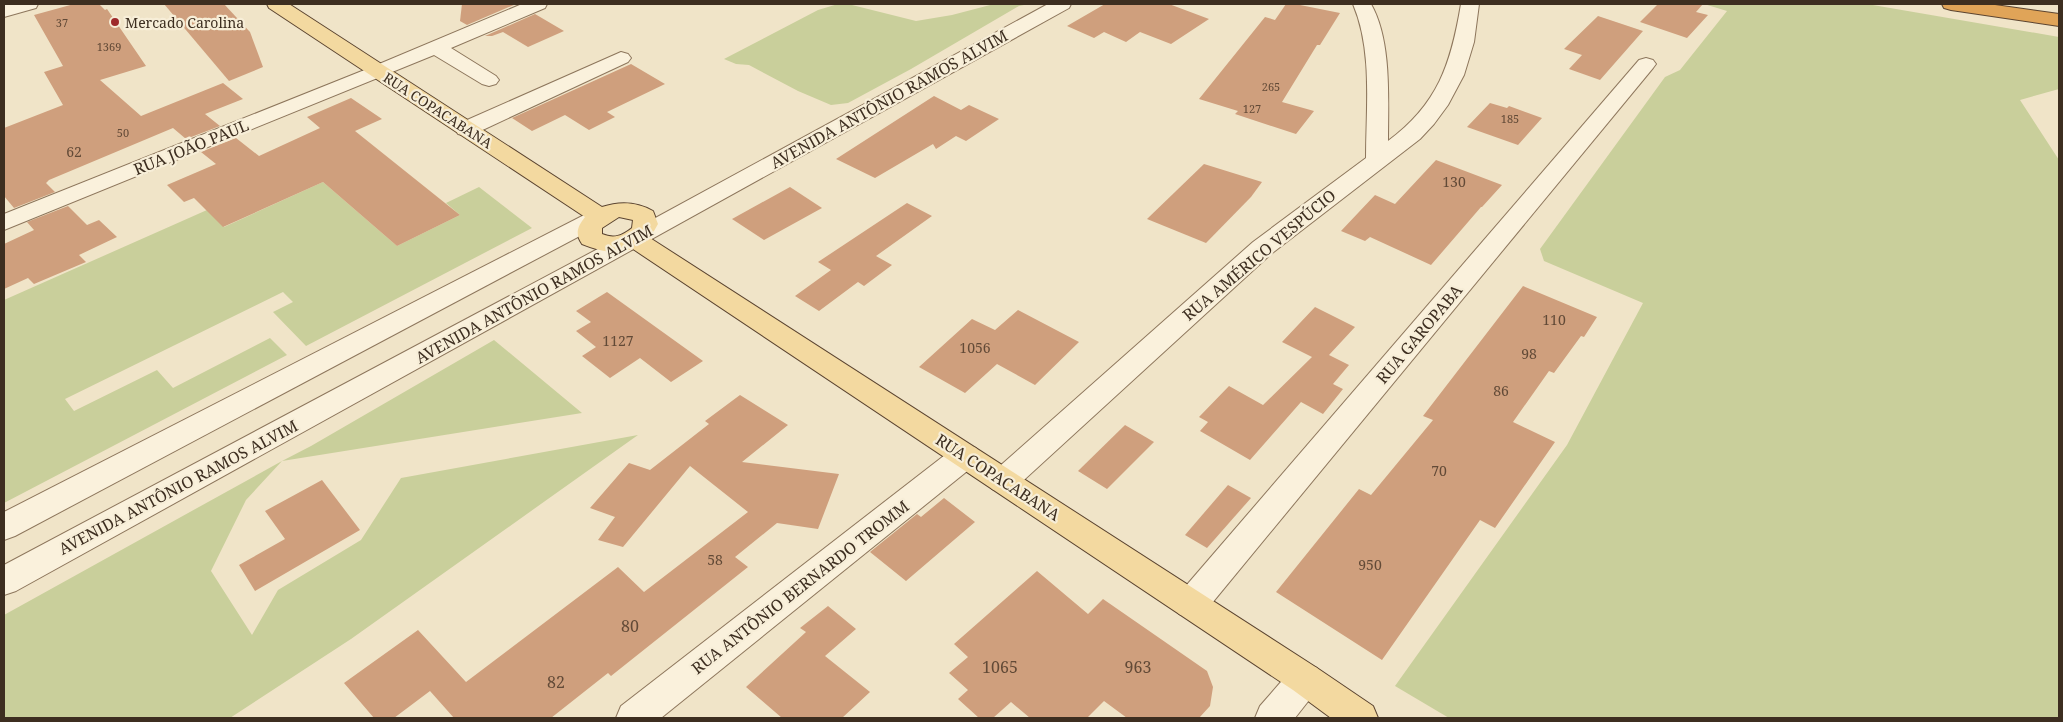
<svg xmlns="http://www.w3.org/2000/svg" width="2063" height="722" viewBox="0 0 2063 722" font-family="'Noto Serif',serif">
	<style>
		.green { fill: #c9cf9b }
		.building { fill: #cf9f7d }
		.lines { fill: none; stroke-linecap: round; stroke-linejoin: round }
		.minor-casing { stroke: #8d765c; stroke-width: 2 }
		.major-casing { stroke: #5b4430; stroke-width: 2 }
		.highway-casing { stroke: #5b4430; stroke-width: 2 }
		.minor { fill: #faf1dc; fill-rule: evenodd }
		.major { fill: #f3d9a0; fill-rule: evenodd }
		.highway { fill: #e0a458; fill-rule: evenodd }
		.poi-dot { fill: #9e2a2b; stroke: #f7eed8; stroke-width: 2 }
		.labels { text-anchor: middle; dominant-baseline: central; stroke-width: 4.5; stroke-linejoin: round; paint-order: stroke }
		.far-number-label { font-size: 11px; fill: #624a37 }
		.far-poi-label { font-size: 14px; fill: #3d2e20; stroke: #f7eed8; text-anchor: start }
		.far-street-label { font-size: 14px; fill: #3d2e20; stroke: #f7eed8 }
		.number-label { font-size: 14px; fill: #624a37 }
		.street-label { font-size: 16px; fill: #3d2e20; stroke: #f7eed8 }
		.near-number-label { font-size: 16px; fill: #624a37 }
	</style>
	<rect width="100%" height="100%" fill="#f0e4c8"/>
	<!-- green -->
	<g class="green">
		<polygon points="838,4 848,4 916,21 952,15 994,4 1029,4 1019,6 911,69 848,103 831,105 798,91 749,65 736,64 724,59 818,10"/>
		<polygon points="1704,4 1867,4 2059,37 2059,89 2020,100 2059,160 2059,718 1449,718 1395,686 1567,445 1643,303 1544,261 1540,249 1665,77 1680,70 1727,11"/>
		<polygon points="323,182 397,246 460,215 446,203 479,187 532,228 306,346 273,312 293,302 283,292 65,399 74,411 157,370 173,388 270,338 287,355 4,503 4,300 207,210 224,227"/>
		<polygon points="494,340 582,413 282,461 246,500 211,571 252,635 278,590 361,540 401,478 638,435 351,639 230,718 4,718 4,615 282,461 311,446"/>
	</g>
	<!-- building -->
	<g class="building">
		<polygon points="74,4 99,4 105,10 107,9 146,66 100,80 141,116 223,83 243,99 205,114 220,126 186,139 173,128 49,180 46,183 55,192 14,208 4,196 4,128 63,105 44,72 63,66 34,15"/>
		<polygon points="164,4 224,4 250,32 263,67 229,81"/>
		<polygon points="462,4 516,4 467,25 460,21"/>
		<polygon points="1105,4 1169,4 1209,19 1171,44 1140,32 1126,42 1104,32 1094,38 1067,26"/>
		<polygon points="1286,4 1295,4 1340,13 1320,45 1317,45 1282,102 1314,111 1296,134 1235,114 1238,111 1199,99 1265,17 1275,20"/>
		<polygon points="1658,4 1703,4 1696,12 1708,15 1687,38 1640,22"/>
		<polygon points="535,14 564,31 528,47 503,32 492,36 485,36"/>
		<polygon points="1598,16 1643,31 1600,80 1569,69 1582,55 1564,49"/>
		<polygon points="631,64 665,84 607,112 615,117 589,130 565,115 532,131 512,118"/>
		<polygon points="934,96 961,110 969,105 999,119 966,141 956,136 936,149 933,144 875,178 836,159"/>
		<polygon points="351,98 382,119 355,131 460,215 397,246 323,182 223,227 194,198 184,202 167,185 216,164 201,152 236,138 259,156 320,128 307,117"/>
		<polygon points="1490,103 1507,108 1509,106 1542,118 1518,145 1467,127"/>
		<polygon points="1436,160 1502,185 1482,207 1481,207 1431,265 1370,237 1365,241 1341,231 1375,195 1395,204"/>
		<polygon points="1204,164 1262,182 1251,197 1206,243 1147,219"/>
		<polygon points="790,187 822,208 764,240 732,219"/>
		<polygon points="907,203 932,216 876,256 892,265 864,286 858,282 819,311 795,296 831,270 818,262"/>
		<polygon points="68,206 87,225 99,220 117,237 79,255 86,262 34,284 28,278 4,289 4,244 34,230 27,222"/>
		<polygon points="1523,286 1597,317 1584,337 1581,336 1554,373 1549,371 1513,422 1555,442 1495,528 1480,520 1382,660 1276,592 1359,489 1371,495 1433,420 1423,416"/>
		<polygon points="607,292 703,361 671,382 640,358 610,378 582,356 596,347 576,331 591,322 576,311"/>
		<polygon points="1315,307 1355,327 1329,355 1349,365 1333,384 1343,389 1323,414 1301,402 1250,460 1200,431 1208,422 1199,417 1229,386 1263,405 1312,357 1282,342"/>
		<polygon points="1018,310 1079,342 1035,385 997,364 965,393 919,367 972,319 995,330"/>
		<polygon points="740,395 788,425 742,462 839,474 818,529 777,523 735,557 748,567 611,676 608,673 551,718 454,718 430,691 394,718 374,718 344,683 418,630 466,682 618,567 644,592 748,512 690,466 623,547 598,540 615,517 590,508 629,463 650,470 709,424 705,421"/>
		<polygon points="1125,425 1154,442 1107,489 1078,471"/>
		<polygon points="322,480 360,530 255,591 239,565 285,539 265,511"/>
		<polygon points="1228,485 1251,498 1207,548 1185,535"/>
		<polygon points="944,498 975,522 906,581 870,552 917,514 921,517"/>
		<polygon points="1037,571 1088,614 1103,599 1207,671 1213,687 1210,706 1199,718 1127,718 1104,701 1087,718 1030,718 1011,702 993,718 979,718 958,699 968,690 949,673 968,657 954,644"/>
		<polygon points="828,606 856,629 825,656 870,692 842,718 782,718 746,687 806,632 800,628"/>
	</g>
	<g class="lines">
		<!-- minor casing -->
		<g class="minor-casing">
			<g id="minor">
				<polygon points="9,4 38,4 36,8 4,17 4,5"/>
				<polygon points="522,4 547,4 545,8 451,48 496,76 499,80 496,84 489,86 482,84 434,55 4,230 4,214 372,67"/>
				<polygon points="1048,4 1071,4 1069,8 16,591 4,595 4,565 626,234"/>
				<path d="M 1353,4 L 1371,4 C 1392,41 1388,99 1388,141 C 1438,104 1451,64 1461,4 L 1479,4 L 1474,42 L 1464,75 L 1448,105 L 1434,124 L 1420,139 L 1271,254 L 1014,489 L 1003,493 L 992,489 L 988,481 L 992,473 L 1253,242 L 1366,158 C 1366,108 1373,51 1353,4 Z"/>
				<polygon points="621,52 628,54 631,58 628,62 474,134 466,136 458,134 455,129 458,124"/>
				<polygon points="1646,58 1653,60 1656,64 1653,68 1203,614 1191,618 1179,614 1174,604 1179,594 1639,60"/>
				<polygon points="600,209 608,211 612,216 608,221 15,536 4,540 4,512 592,211"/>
				<polygon points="965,445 976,448 980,456 976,464 661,718 616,718 621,706 954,448"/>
				<polygon points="1305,663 1317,668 1323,679 1317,690 1295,718 1255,718 1260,706 1293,668"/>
			</g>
		</g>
		<!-- major casing -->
		<g class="major-casing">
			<path id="major" d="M 267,4 L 289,4 L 602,207 C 620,201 637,202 653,211 L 658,224 L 650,238 L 1317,668 L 1373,706 L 1378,718 L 1331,718 L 1293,690 L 633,249 C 614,255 600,251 582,244 C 575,234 577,227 585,217 L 269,8 ZM 619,217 L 633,220 L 632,228 C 622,236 614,239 602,234 L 602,228 Z"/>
		</g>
		<!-- highway casing -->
		<g class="highway-casing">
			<polygon id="highway" points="1942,4 1988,4 2059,14 2059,26 1951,10 1944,8"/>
		</g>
		<!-- minor -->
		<use href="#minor" class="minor"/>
		<!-- major -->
		<use href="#major" class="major"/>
		<!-- highway -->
		<use href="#highway" class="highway"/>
	</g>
	<!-- markers -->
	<circle class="poi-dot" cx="115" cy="22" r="5"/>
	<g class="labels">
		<!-- far-number labels -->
		<g class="far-number-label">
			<text x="62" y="22">37</text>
			<text x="109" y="46">1369</text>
			<text x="1271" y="86">265</text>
			<text x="1252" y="108">127</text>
			<text x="1510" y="118">185</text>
			<text x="123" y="132">50</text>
		</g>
		<!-- far-poi labels -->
		<g class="far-poi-label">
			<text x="125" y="22">Mercado Carolina</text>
		</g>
		<!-- far-street labels -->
		<g class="far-street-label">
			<text transform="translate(438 110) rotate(33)">RUA COPACABANA</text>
		</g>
		<!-- number labels -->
		<g class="number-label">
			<text x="74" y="151">62</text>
			<text x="1454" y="181">130</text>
			<text x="1554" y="319">110</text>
			<text x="618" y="340">1127</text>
			<text x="975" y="347">1056</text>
			<text x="1529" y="353">98</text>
			<text x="1501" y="390">86</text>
			<text x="1439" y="470">70</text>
			<text x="715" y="559">58</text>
			<text x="1370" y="564">950</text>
		</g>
		<!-- street labels -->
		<g class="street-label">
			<text transform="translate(889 99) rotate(-29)">AVENIDA ANTÔNIO RAMOS ALVIM</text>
			<text transform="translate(191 147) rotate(-22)">RUA JOÃO PAUL</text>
			<text transform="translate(1259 255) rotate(-40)">RUA AMÉRICO VESPÚCIO</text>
			<text transform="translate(534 294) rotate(-29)">AVENIDA ANTÔNIO RAMOS ALVIM</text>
			<text transform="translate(1419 334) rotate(-50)">RUA GAROPABA</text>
			<text transform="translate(998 477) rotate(33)">RUA COPACABANA</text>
			<text transform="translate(178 487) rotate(-28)">AVENIDA ANTÔNIO RAMOS ALVIM</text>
			<text transform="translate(800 587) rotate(-38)">RUA ANTÔNIO BERNARDO TROMM</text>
		</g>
		<!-- near-number labels -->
		<g class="near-number-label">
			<text x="630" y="626">80</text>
			<text x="1000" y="667">1065</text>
			<text x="1138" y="667">963</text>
			<text x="556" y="682">82</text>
		</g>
	</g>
	<!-- border -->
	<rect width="2063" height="722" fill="none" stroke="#3d2e20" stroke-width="10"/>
</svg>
